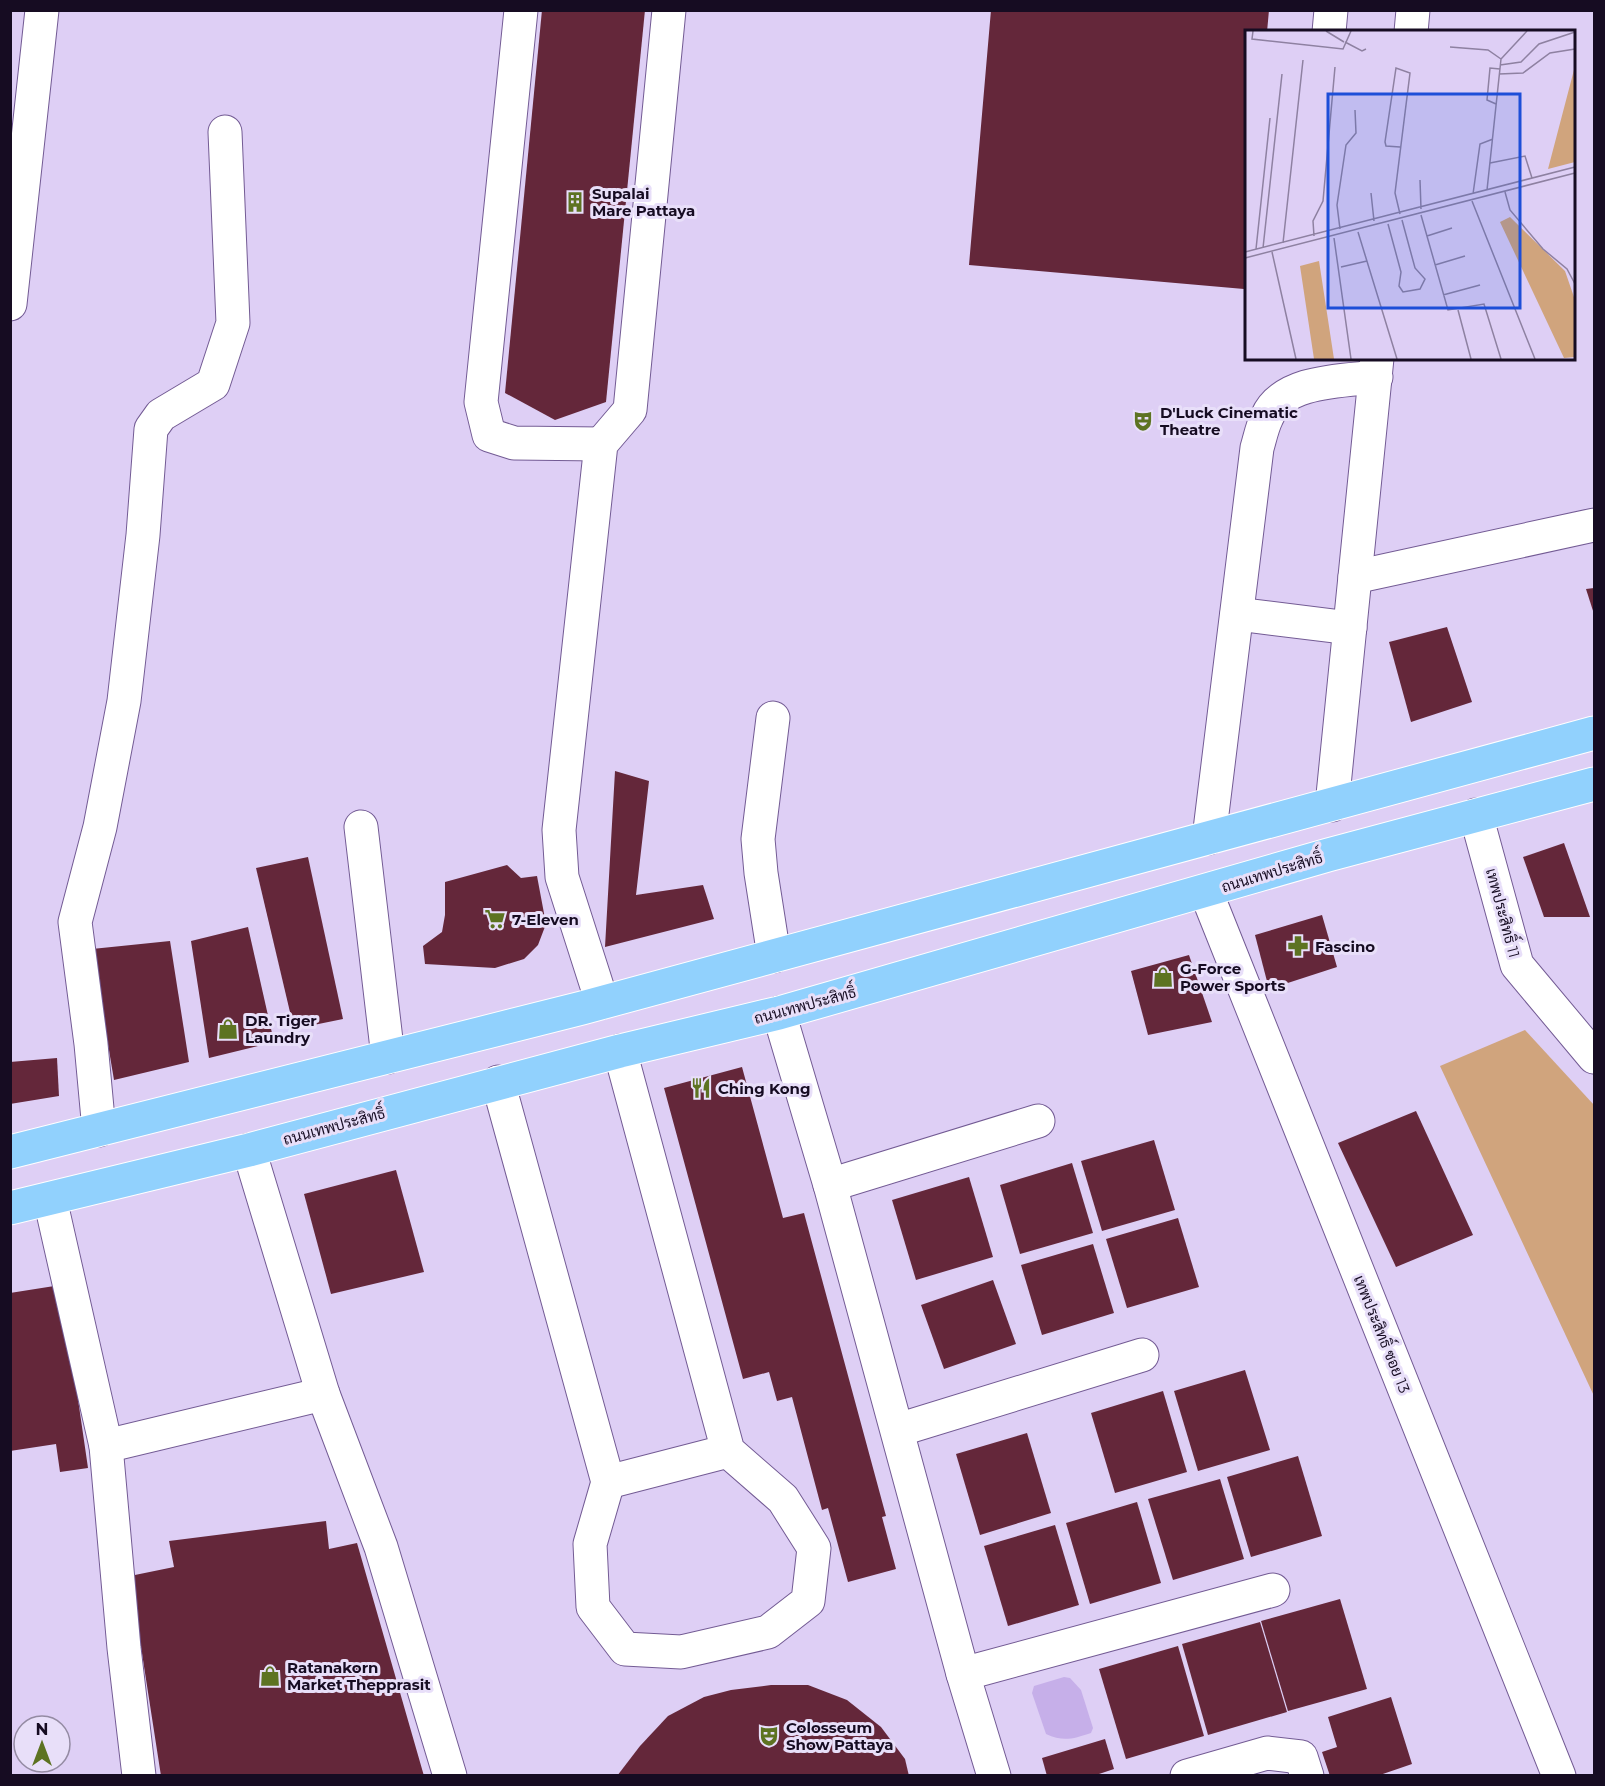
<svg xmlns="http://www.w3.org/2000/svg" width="1605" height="1786" viewBox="0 0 1605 1786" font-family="Montserrat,Sarabun,sans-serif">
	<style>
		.green { fill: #d0a47d }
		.water { fill: #c6afe9 }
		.building { fill: #64273a }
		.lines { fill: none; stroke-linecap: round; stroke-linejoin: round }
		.minor-casing { stroke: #735b94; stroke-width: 35 }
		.major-casing { stroke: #fff; stroke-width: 35 }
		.minor { stroke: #fff; stroke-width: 33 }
		.major { stroke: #91d1fd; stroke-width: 33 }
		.labels { text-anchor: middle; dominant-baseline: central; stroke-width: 6; stroke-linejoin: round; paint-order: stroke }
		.poi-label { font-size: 15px; font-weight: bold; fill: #160c22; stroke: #e8dff9; text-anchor: start }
		.street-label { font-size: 15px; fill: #160c22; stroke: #e8dff9 }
		.inset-road { fill: none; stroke: #8e81a1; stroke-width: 1.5 }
		.view { fill: #1d4ed8; fill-opacity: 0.15; stroke: #1d4ed8; stroke-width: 3 }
		.inset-edge { fill: none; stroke: #160c22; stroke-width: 3 }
	</style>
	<rect width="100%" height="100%" fill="#decff5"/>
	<!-- green -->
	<polygon class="green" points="1525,1030 1594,1105 1594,1396 1440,1066"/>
	<!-- water -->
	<path class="water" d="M 1064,1677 L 1070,1678 L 1081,1690 L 1093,1728 L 1091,1733 C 1073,1739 1063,1742 1046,1734 L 1032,1693 L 1034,1686 Z"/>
	<!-- building -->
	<g class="building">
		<polygon points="542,10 645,10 606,402 555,420 505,393"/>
		<polygon points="991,10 1269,10 1267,32 1246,32 1246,260 1244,289 969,265"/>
		<polygon points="1594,588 1594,614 1586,589"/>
		<polygon points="1447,627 1472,702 1411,722 1389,642"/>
		<polygon points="615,771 649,781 636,895 703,885 714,919 605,947"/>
		<polygon points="1564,843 1590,917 1544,917 1523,857"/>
		<polygon points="308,857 343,1019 294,1029 256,868"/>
		<polygon points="507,865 521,878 537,876 546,924 538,945 524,959 495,968 425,964 423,946 442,932 445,915 445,882"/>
		<polygon points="1322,915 1337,967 1269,989 1255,935"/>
		<polygon points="248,927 274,1042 209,1058 191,941"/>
		<polygon points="170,941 189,1062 114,1080 92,949"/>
		<polygon points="1189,955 1212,1022 1148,1035 1131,971"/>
		<polygon points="57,1058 59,1096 10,1104 10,1062"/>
		<polygon points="742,1067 783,1218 804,1213 886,1516 882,1517 896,1569 848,1582 828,1508 822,1510 792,1397 777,1401 769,1372 743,1379 664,1088"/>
		<polygon points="1416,1111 1473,1235 1396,1267 1338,1143"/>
		<polygon points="1154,1140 1175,1210 1102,1231 1081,1161"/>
		<polygon points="1072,1163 1093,1233 1020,1254 1000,1185"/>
		<polygon points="396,1170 424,1272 331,1294 304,1194"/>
		<polygon points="969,1177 993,1257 916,1280 892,1200"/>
		<polygon points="1178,1218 1199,1287 1127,1308 1106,1239"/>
		<polygon points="1093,1244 1114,1313 1042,1335 1021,1265"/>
		<polygon points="993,1280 1016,1344 944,1369 921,1305"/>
		<polygon points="67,1284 73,1365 88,1468 60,1472 56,1444 10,1451 10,1293"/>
		<polygon points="1245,1370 1270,1450 1198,1471 1174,1391"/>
		<polygon points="1163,1391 1187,1472 1115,1493 1091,1413"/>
		<polygon points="1027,1433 1051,1513 980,1535 956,1454"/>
		<polygon points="1298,1456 1322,1536 1251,1557 1227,1477"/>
		<polygon points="1220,1479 1244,1559 1173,1580 1148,1499"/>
		<polygon points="1137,1502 1161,1583 1090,1604 1066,1523"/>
		<polygon points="326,1521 329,1549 357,1543 424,1776 161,1776 130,1576 174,1567 169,1541"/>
		<polygon points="1055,1525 1079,1605 1008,1626 984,1546"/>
		<polygon points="1340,1599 1367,1689 1288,1711 1261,1621"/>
		<polygon points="1260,1622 1287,1712 1208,1735 1182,1644"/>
		<polygon points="1178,1646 1204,1736 1126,1759 1099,1669"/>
		<polygon points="771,1685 808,1685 847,1700 881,1727 905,1759 909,1776 617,1776 640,1746 668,1716 704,1697 731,1690"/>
		<polygon points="1391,1697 1412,1764 1377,1776 1330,1776 1322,1752 1337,1747 1328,1717"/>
		<polygon points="1105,1739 1114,1769 1093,1776 1047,1776 1042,1758"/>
	</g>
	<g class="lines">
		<!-- minor casing -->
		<g class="minor-casing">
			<g id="minor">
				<polyline points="521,10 481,402 489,435 514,443 601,444"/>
				<polyline points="1329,32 1331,10"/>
				<polyline points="1411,32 1413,10"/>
				<polyline points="10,304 42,10"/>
				<polyline points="1355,577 1594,525"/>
				<polyline points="1237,614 1350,628"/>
				<polyline points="773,718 758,839 761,873 774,956"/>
				<polyline points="1332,805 1377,358"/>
				<polyline points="1476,815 1517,965 1594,1057"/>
				<polyline points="361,827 388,1057"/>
				<path d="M 1209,838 L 1257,448 C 1260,438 1262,427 1267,417 C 1283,380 1342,381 1376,377"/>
				<polyline points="1206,892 1559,1776"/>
				<polyline points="602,1002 562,877 559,830 601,444 630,410 669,10"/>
				<polyline points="779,1013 830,1185 963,1674 994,1776"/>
				<polyline points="498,1082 608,1482 590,1544 593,1607 625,1649 681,1652 768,1632 808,1601 814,1548 783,1499 728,1451 620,1051"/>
				<polyline points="99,1130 91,1044 75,922 100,827 124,701 143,535 151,429 161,415 213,384 233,323 225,132"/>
				<polyline points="249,1150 323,1394 381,1547 450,1776"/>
				<polyline points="830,1185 1038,1121"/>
				<polyline points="50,1199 106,1446 124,1648 139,1776"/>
				<polyline points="898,1430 1142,1355"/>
				<polyline points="106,1446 323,1394"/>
				<polyline points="608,1482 728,1451"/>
				<polyline points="963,1674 1273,1590"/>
				<polyline points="1187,1776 1267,1753 1301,1757 1307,1776"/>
			</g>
		</g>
		<!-- major casing -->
		<g class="major-casing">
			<g id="major">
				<polyline points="10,1152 582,1008 1594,733"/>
				<polyline points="10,1208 249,1150 620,1051 779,1013 1328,855 1594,784"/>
			</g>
		</g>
		<!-- minor -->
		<use href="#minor" class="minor"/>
		<!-- major -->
		<use href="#major" class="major"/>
	</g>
	<!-- icons -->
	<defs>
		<g id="building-bare" transform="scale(1.62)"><path d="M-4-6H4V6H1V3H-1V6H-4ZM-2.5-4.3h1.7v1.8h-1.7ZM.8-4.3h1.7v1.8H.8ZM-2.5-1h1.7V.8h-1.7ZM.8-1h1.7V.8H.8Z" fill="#5d7322" stroke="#e8dff9" stroke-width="2.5" paint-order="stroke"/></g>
		<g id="theatre-bare" transform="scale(1.62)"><path d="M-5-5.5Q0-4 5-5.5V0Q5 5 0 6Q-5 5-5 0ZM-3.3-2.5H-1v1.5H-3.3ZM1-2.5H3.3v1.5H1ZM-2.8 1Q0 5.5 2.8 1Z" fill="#5d7322" stroke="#e8dff9" stroke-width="2.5" paint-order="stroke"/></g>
		<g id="supermarket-bare" transform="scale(1.62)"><path d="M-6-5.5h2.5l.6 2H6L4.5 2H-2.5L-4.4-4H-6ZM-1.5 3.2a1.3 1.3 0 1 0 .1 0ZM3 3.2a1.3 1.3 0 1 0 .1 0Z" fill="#5d7322" stroke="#e8dff9" stroke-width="2.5" paint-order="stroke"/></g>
		<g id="pharmacy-bare" transform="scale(1.62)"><path d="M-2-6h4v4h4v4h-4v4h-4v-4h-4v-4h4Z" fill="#5d7322" stroke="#e8dff9" stroke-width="2.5" paint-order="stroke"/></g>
		<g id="shop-bare" transform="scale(1.62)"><path d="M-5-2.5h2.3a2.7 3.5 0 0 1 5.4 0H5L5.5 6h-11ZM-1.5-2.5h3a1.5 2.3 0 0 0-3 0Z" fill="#5d7322" stroke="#e8dff9" stroke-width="2.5" paint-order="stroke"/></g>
		<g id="restaurant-bare" transform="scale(1.62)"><path d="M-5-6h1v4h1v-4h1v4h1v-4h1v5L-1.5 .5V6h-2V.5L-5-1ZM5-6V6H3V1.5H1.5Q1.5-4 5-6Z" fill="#5d7322" stroke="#e8dff9" stroke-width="2.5" paint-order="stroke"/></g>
	</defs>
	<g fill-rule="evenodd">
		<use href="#building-bare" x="575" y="202"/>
		<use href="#theatre-bare" x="1143" y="421"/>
		<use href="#supermarket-bare" x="495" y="919"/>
		<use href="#pharmacy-bare" x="1298" y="946"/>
		<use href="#shop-bare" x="1163" y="977"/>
		<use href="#shop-bare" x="228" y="1029"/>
		<use href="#restaurant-bare" x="701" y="1088"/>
		<use href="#shop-bare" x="270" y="1676"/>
		<use href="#theatre-bare" x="769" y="1736"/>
	</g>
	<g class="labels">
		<!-- poi labels -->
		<g class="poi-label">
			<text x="592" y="193">Supalai<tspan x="592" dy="17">Mare Pattaya</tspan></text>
			<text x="1160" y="412">D'Luck Cinematic<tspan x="1160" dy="17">Theatre</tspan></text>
			<text x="512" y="919">7-Eleven</text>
			<text x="1315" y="946">Fascino</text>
			<text x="1180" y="968">G-Force<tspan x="1180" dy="17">Power Sports</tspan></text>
			<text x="245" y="1020">DR. Tiger<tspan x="245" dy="17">Laundry</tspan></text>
			<text x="718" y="1088">Ching Kong</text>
			<text x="287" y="1667">Ratanakorn<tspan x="287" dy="17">Market Thepprasit</tspan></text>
			<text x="786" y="1727">Colosseum<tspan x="786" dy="17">Show Pattaya</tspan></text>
		</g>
		<!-- street labels -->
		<g class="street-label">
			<text transform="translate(1272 872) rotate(-17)">ถนนเทพประสิทธิ์</text>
			<text transform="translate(1503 913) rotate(75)">เทพประสิทธิ์ 11</text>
			<text transform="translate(805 1005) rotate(-15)">ถนนเทพประสิทธิ์</text>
			<text transform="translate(334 1126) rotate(-15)">ถนนเทพประสิทธิ์</text>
			<text transform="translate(1382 1334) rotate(68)">เทพประสิทธิ์ ซอย 13</text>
		</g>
	</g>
	<!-- overview -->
	<g transform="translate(1245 30)">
		<rect width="330" height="330" fill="#decff5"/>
		<path d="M 330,36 L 330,132 L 303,139 ZM 265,187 L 320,241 L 330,270 L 330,327 L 319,328 L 255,192 ZM 74,231 L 89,329 L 69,329 L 55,236 Z" fill="#d0a47d"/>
		<path class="inset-road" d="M 8,1 L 7,9 L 98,19 L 106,1M 81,1 L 99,12M 100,12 L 117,21 L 121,19M 205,17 L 243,20 L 256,29M 255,35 L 276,32 L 294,14 L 330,2M 254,44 L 278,43 L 305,23 L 330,19M 251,74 L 242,70 L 245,38 L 255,39M 155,117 L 141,116 L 140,112 L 151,38 L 165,43 L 150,163 L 155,184M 245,133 L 280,126 L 287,148M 175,150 L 176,179M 242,160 L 256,29 L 282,1M 260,162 L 265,180 L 298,219 L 322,239 L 330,254M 126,163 L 129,191M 228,164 L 235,114 L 248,109M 227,171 L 290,329M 176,185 L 203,280 L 239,274 L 256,329M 143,194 L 156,242 L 154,256 L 158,262 L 175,259 L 180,249 L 170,238 L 157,190M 95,199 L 92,175 L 101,115 L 111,103 L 110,80M 113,202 L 152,329M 69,206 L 68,191 L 78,171 L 90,37M 182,206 L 207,198M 89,208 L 106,329M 38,213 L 58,30M 18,218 L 37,44M 11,219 L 25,88M 0,222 L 330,137M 27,222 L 51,329M 0,228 L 330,143M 190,235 L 220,226M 96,237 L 122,231M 198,265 L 235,255M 213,280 L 226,329"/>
		<path class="view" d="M 83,64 L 275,64 L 275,278 L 83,278 Z"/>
		<rect width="330" height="330" class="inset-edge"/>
	</g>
	<!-- border -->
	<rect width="1605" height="1786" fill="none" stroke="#160c22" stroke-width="24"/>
	<!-- north arrow -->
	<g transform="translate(42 1744)"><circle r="28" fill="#e8dff9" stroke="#948ba3" stroke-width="1.5"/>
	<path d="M0-4.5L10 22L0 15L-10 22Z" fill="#5d7322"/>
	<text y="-9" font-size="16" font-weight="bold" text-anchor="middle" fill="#160c22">N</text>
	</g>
</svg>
